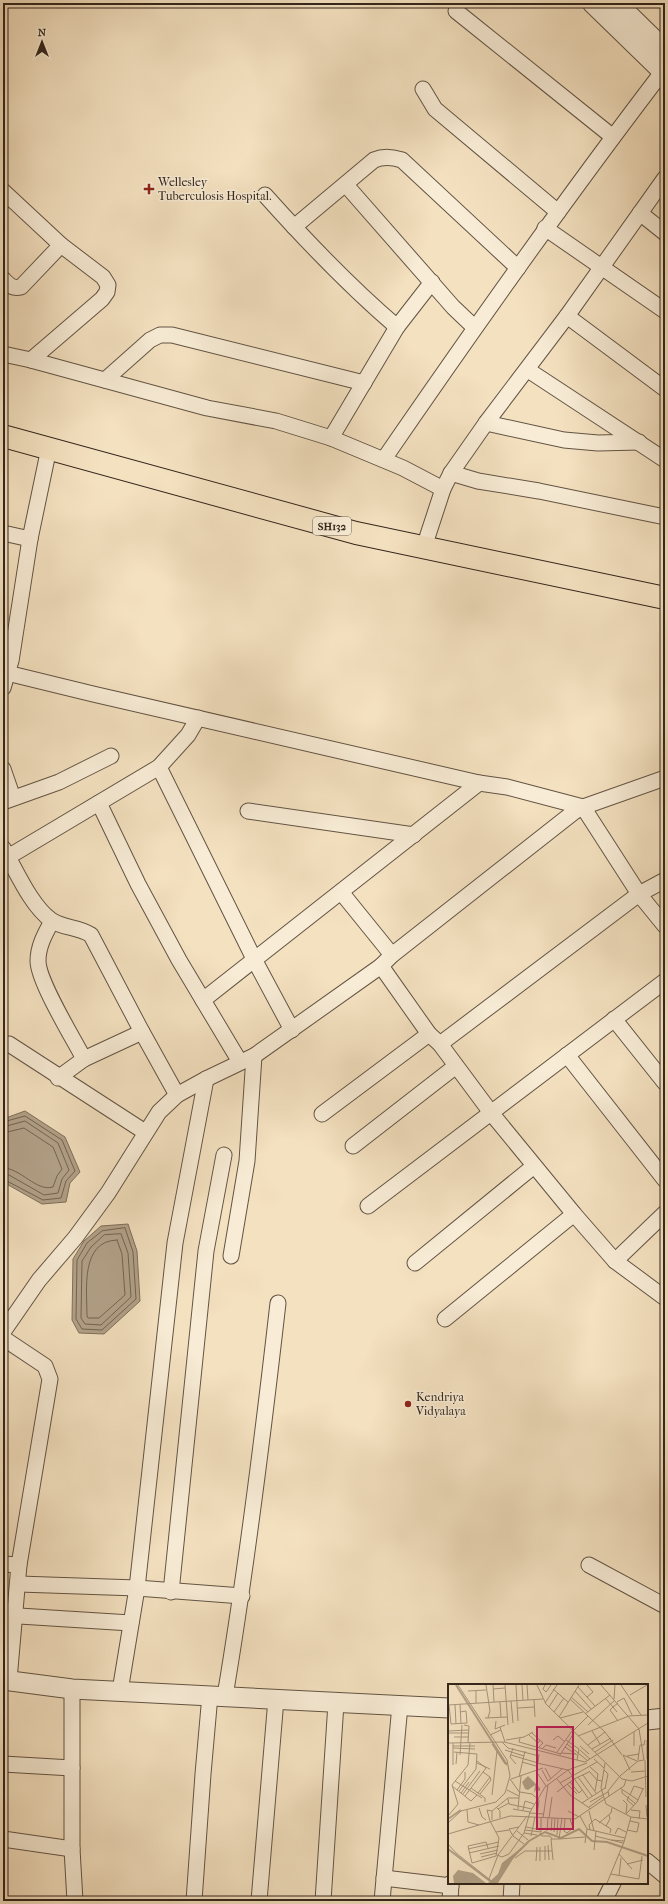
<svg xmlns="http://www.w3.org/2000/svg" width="668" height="1904" viewBox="0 0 668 1904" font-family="'IM FELL French Canon',serif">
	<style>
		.water { fill: #b2a188; stroke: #7f6f5c }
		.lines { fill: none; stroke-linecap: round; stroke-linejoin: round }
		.shore { stroke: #726352; stroke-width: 1 }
		.minor-casing { stroke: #635444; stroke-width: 17 }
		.tertiary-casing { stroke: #635444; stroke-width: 21 }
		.primary-casing { stroke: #33251b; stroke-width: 24 }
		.minor { stroke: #f8ecd6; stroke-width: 15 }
		.tertiary { stroke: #f8ecd6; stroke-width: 19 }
		.primary { stroke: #f4e1c0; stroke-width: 22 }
		.poi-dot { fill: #8f2418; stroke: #f8ecd6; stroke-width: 1.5 }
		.labels { text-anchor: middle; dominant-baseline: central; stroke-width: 3; stroke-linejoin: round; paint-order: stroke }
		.shield { fill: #f8ecd6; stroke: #6e6153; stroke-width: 1 }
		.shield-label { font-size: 11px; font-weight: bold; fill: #33251b }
		.poi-label { font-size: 12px; fill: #33251b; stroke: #f8ecd6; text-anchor: start }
		.inset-river { fill: none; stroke: #b2a188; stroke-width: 2 }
		.inset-road { fill: none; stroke: #a7967e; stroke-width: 1 }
		.view { fill: #c2185b; fill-opacity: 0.15; stroke: #c2185b; stroke-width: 2 }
		.inset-edge { fill: none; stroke: #33251b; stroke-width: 2 }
	</style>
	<rect width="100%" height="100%" fill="#f4e1c0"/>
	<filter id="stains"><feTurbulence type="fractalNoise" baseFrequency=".005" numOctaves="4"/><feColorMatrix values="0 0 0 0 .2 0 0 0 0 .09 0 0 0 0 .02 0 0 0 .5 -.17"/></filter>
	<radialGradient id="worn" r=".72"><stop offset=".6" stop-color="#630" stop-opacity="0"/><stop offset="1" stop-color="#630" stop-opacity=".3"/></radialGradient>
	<!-- water -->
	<g class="water">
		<polygon points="25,1111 65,1137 80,1172 70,1183 66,1202 42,1204 3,1182 3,1119"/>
		<polygon points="128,1224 137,1251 140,1301 104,1334 79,1333 72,1320 73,1259 84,1241 101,1226"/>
	</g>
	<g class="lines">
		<!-- shore -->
		<g class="shore">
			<polyline points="3,1122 25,1116 62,1140 75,1171 66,1181 61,1198 43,1200 3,1179"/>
			<polyline points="3,1127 25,1121 58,1143 69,1170 62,1179 58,1193 44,1195 9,1175 3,1174"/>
			<path d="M 3,1133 L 24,1128 L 53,1147 L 62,1169 L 57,1176 L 53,1187 C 36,1192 21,1168 3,1168"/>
			<polygon points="125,1228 133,1252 136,1299 102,1330 82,1329 76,1319 77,1260 87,1243 102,1231"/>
			<polygon points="121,1234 128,1253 131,1297 101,1325 85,1324 81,1318 82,1261 91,1247 104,1235"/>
			<path d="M 117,1240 L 122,1254 L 125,1295 L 99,1318 L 88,1318 L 87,1316 C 87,1290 80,1241 117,1240 Z"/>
		</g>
		<!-- minor casing -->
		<g class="minor-casing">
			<g id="minor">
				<polyline points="456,11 613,137"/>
				<polyline points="423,89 435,109 558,212"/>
				<polyline points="346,185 453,307 474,327"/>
				<polyline points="3,191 61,245 103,277 108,285 107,292 102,299 31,360"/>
				<path d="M 265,195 C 307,242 349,286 397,327"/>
				<polyline points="640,213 665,233"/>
				<path d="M 294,227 L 374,160 C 384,156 392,157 402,160 L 518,268"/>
				<polyline points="545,228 665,311"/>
				<path d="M 3,279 C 9,285 12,289 21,287 L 61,245"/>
				<polyline points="567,316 665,389"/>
				<polyline points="3,354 31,360 207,408 276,421 331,438 403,468 443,489"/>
				<polyline points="528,370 665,460"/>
				<polyline points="105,380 150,340 160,335 172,335 364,383"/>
				<polyline points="486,423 564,440 598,443 639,442"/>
				<polyline points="331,438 397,327 432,282"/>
				<path d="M 384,459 C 474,328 566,198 663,71"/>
				<polyline points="451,473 478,481 539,491 665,517"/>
				<polyline points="3,533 30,539"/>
				<polyline points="424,547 443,489 451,473 486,423 567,316 665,178"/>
				<polyline points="3,659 11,661 30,539 49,448"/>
				<polyline points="7,673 93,694 479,783 507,787 583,807 639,894 665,926"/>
				<polyline points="3,688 10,664"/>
				<polyline points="159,767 255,961 292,1030"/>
				<polyline points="3,769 13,798"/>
				<polyline points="3,802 59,782 111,756"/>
				<polyline points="99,803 138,884 179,960 240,1062"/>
				<polyline points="248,811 414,835"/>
				<path d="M 3,848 C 16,870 31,906 51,920 C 64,929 77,926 91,935 L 142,1032 L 177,1095"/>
				<polyline points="8,857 159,767 188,735 198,718"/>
				<polyline points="341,892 392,955"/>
				<path d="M 52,921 C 45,934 38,946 38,961 C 38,981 73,1038 84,1059"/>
				<polyline points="381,966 429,1034 440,1044 492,1114 574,1214 615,1261 665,1298"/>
				<polyline points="203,1000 479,783"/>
				<polyline points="614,1019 665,1083"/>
				<polyline points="9,1044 145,1132"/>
				<polyline points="440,1044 639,894 665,880"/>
				<polyline points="567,1055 665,1180"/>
				<polyline points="58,1078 84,1059 142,1032"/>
				<polyline points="322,1114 429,1034"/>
				<polyline points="353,1146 456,1066"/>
				<polyline points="368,1206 665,981"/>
				<polyline points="231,1256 247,1161 254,1056"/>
				<polyline points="615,1261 665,1213"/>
				<polyline points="415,1263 534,1166"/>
				<polyline points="445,1319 574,1214"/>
				<polyline points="3,1332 39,1280 75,1238 108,1193 159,1112 177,1095 206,1079 254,1056 381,966 392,955 574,812 583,807 665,778"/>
				<polyline points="3,1338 45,1366 50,1379 19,1565 9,1680"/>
				<polyline points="3,1564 19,1565"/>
				<polyline points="589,1565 665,1606"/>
				<polyline points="19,1584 137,1588 242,1596"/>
				<polyline points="171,1592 206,1251 224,1155"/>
				<polyline points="3,1615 131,1623"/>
				<polyline points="72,1689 72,1849 75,1901"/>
				<polyline points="120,1691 137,1588 175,1243 206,1079"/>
				<path d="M 225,1696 C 247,1565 263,1435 278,1303"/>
				<polyline points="3,1764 72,1768"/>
				<polyline points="3,1839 72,1849"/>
				<polyline points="647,1861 665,1876"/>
				<polyline points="384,1878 451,1886"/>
				<polyline points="194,1901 203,1774 210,1695"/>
				<polyline points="259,1901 276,1699"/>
				<polyline points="323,1901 336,1703"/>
				<polyline points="382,1901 400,1705"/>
				<polyline points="450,1901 451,1883"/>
				<polyline points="511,1901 512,1883"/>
				<polyline points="604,1901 613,1883"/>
			</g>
		</g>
		<!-- tertiary casing -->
		<g class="tertiary-casing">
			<g id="tertiary">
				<polyline points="592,3 665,74"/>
				<polyline points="617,3 665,50"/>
				<polyline points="3,1680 72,1689 449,1708"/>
				<polyline points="647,1720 665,1718"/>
			</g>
		</g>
		<!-- primary casing -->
		<g class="primary-casing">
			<polyline id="primary" points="3,436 356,533 665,598"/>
		</g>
		<!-- minor -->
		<use href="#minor" class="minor"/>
		<!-- tertiary -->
		<use href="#tertiary" class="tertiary"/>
		<!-- primary -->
		<use href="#primary" class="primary"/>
	</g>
	<!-- markers -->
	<g class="poi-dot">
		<path d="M147 183h4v4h4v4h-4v4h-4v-4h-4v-4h4z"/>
		<circle cx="408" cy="1404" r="4"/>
	</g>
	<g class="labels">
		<!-- shield labels -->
		<rect class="shield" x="313" y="517" width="38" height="18" rx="3"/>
		<g class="shield-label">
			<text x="332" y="526">SH132</text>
		</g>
		<!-- poi labels -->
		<g class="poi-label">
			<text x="158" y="182">Wellesley<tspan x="158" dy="14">Tuberculosis Hospital.</tspan></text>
			<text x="416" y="1397">Kendriya<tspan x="416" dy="14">Vidyalaya</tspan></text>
		</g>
	</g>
	<!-- overview -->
	<g transform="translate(448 1684)">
		<rect width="200" height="200" fill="#f4e1c0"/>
		<path d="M 80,92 L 92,104 L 92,107 L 88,106 L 86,109 L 87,101 L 80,106 L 77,105 L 74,98 ZM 73,164 L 74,165 L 65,175 L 50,199 L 40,199 L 50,190 L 54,179 ZM 10,186 L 25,189 L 38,199 L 6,199 L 5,192 Z" fill="#b2a188"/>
		<path class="inset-river" d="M 8,1 L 59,81M 0,135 L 13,126M 0,165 L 42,197M 71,167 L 81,157 L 97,148 L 113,154 L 131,145 L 144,157 L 159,158 L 200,172"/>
		<path class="inset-road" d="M 38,1 L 42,27 L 40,34M 45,1 L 46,18M 57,1 L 60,41M 68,1 L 70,37M 74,1 L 75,16M 79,1 L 80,16M 89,1 L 98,20 L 174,95 L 184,97 L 200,92M 97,1 L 95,5 L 98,8 L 103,1M 139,1 L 145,8 L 139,13M 153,1 L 191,45 L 196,76 L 190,77 L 172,92 L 160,107 L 161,112M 173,1 L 193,31M 130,3 L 147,22M 45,5 L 57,4M 105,5 L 120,18M 28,6 L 28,19M 20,7 L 38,6M 127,7 L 143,25M 182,11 L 199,1M 123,13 L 140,28M 122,15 L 157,48 L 174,71M 158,15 L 165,23 L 162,26 L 170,37M 166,15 L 167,1M 86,16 L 87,33M 63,17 L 65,39M 52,18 L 53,33M 169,18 L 176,14 L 184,31M 97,19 L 109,1M 12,20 L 13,40M 0,21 L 95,15M 1,21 L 3,40 L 19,39 L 18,27 L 12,28M 7,21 L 8,40M 101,23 L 110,9M 70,24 L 86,23M 106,28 L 116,14M 169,28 L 165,23 L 170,19M 137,30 L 162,11M 111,33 L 131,1M 37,34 L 59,33M 112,34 L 135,28M 48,37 L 47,45 L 57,41M 16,41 L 21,42 L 20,59M 140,41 L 167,16M 52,43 L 57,58M 0,47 L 21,46M 125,47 L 140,32M 144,47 L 152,60M 186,48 L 186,62M 0,49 L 21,49M 84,49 L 95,59 L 91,63M 42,51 L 53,46M 81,51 L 90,59 L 92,56M 130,52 L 181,32 L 200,31M 6,53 L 21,53M 72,54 L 71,58 L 113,70M 58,56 L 76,53 L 85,48M 105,56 L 110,52 L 117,58M 118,56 L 131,65 L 129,76M 54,58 L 60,64 L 91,72M 0,59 L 56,58 L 137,78 L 200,39M 44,60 L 57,80M 119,60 L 140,77M 140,61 L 157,48M 5,62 L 27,62M 132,62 L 141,70M 117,63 L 129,71M 5,64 L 27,65M 65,64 L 62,73 L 68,80M 95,64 L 98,61 L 108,64M 144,65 L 163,54M 57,66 L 76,72M 132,66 L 142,75M 6,68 L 29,70 L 28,85 L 11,107M 109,68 L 124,47M 147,68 L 165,56M 113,69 L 128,70M 12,71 L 14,41M 63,71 L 90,79 L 91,70M 112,71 L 126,49M 179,72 L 191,70M 146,75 L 156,84M 199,75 L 199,56M 190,76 L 192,61 L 196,61 L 197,56M 197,76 L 198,113M 74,78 L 88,82 L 90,79M 29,79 L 42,85M 89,79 L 120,86 L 140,114M 157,79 L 153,104 L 158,120 L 183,133 L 200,135M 8,80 L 9,68M 5,81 L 5,59M 142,83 L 150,90 L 147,107M 97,84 L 103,95M 94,86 L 100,97M 156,86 L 160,90 L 157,105M 182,86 L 175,71 L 189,77M 88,87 L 98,102M 141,87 L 149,96 L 154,97M 183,88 L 197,87M 135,91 L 148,109M 71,93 L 77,67M 130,93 L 144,112M 62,95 L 72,109M 63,95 L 95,84M 109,95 L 122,111 L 143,125M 7,97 L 34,114M 100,97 L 114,85M 122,98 L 131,109 L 134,106M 112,99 L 149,78M 119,100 L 129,110M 4,102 L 23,117 L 29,111M 23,104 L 37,114 L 37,118M 172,104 L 190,116M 9,106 L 17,95 L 17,88M 59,106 L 71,112M 174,106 L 174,109 L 188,120M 72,108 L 84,110 L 91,116 L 89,133M 109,108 L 126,95 L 141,88M 13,109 L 21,98M 30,109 L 42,93 L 35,88M 15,110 L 32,87M 32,110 L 43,96 L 42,93M 44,111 L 49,67M 182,111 L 186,102 L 196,105M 17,112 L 38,84 L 29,77M 181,112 L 179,116 L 186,122M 60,115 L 61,120 L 84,125M 175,116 L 179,120 L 178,129M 142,118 L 160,108M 134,119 L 157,104M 198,121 L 199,133M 48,123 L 52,127 L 52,134M 141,123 L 155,113M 31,124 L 34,133 L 38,136M 50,125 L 61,119M 65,125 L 82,128M 70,125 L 73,92M 19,126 L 20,138 L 31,141M 75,126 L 77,117 L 86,120M 183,126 L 192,127 L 191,135M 44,127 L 60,114 L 71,114M 120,127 L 131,133M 141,127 L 146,147M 82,129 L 96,130M 178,130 L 189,118 L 195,105M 0,132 L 10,120 L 4,101 L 20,81 L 22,59M 132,132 L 139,145M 95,134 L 100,101M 101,134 L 104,113M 117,135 L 116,147 L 119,149 L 125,144 L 122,135M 0,139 L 13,127 L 48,118 L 57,109 L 62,92 L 59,76 L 10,1M 151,139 L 163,129 L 164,124M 158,142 L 162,135 L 161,131M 71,143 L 61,145 L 65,152 L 76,160M 78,143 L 93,146M 77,146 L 93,148 L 93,133M 142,146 L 141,141 L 147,135 L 163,145 L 162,149M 179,146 L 189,148 L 191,139 L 182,137M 69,147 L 80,156M 99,147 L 100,134M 103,147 L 104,134M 48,148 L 61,146M 106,148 L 107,134M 76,149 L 89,151M 92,149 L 94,152 L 102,152 L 104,155M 0,150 L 62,132 L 127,135 L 176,102 L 178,96M 167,150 L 170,144 L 178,148M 109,151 L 110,134M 83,152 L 87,133M 147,152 L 175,159M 111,155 L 137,153M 163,156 L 176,157M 137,159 L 139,145 L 177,154M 0,160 L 8,169 L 46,199M 100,161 L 101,176M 97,162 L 97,176M 40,164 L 38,158 L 20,162 L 24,179 L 48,172 L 51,154 L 42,137 L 39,126 L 44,127 L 44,136M 20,165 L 51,158M 146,166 L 148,147M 21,169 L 51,162M 32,170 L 50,166M 171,170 L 184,185M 49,171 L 54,173 L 61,170 L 76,149 L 82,128 L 97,103 L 120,86 L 139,79M 33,173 L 49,169M 67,174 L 77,167 L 104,167M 105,176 L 103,155 L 111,155 L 114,134M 88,177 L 89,163M 92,177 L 92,163M 179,180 L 195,176M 163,190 L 191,195 L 194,172M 171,192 L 173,174M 41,195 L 50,171 L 79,132M 159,199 L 176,158 L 183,133"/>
		<path class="view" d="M 89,43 L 125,43 L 125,145 L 89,145 Z"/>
		<rect width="200" height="200" class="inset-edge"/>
	</g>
	<!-- margin -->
	<rect width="668" height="1904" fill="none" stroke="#f4e1c0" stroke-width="16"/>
	<rect x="4" y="4" width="660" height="1896" fill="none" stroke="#33251b" stroke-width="2"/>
	<rect x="8" y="8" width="652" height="1888" fill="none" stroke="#33251b"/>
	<!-- north arrow -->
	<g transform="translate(42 42)" stroke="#f8ecd6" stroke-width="3" paint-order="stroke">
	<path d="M0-3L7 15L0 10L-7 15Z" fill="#33251b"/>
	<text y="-6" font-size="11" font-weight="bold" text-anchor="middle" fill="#33251b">N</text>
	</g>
	<rect width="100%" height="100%" filter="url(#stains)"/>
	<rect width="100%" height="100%" fill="url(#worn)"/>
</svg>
